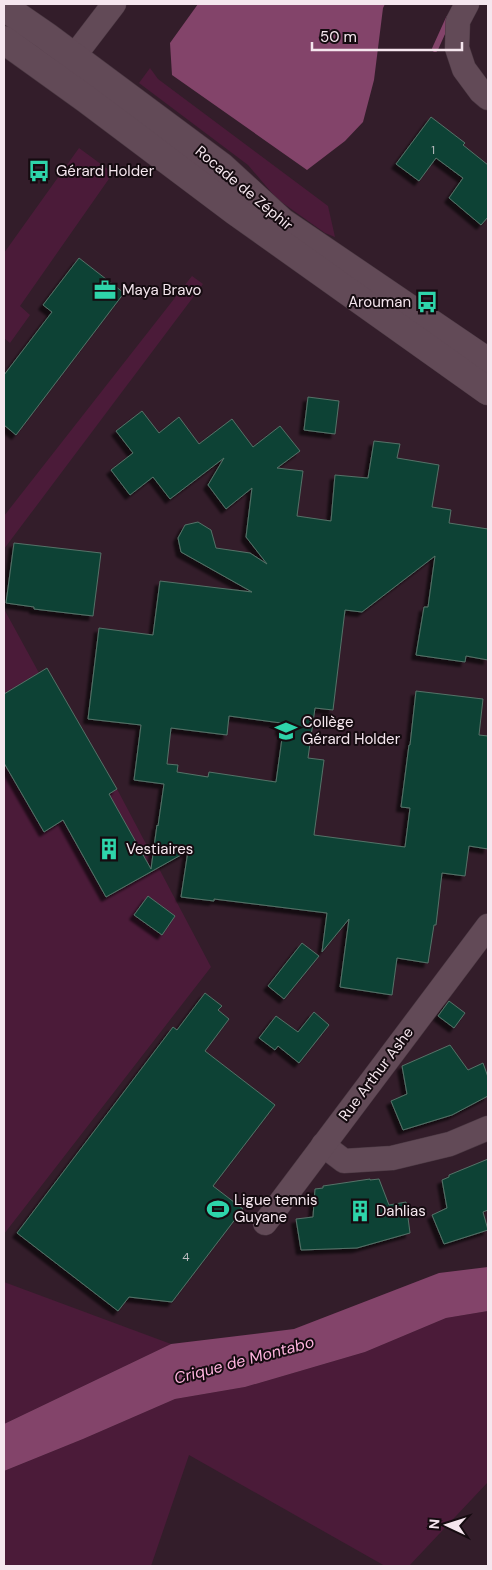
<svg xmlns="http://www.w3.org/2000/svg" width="492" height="1570" viewBox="0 0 492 1570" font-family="'DM Sans',sans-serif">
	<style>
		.green { fill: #4b1b39 }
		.water { fill: #83446a }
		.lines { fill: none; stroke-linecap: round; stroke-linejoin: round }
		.stream { stroke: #83446a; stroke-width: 6 }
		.building { fill: #104335; stroke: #547268; fill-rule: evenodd; filter: url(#shadow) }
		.minor-casing { stroke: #4a3842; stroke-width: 25 }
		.secondary-casing { stroke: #4a3842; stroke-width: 29 }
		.minor { stroke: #624a57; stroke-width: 24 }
		.secondary { stroke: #624a57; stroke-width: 28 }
		.labels { text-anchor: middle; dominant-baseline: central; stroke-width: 4; stroke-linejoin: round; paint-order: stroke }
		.number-label { font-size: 12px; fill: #bcbdc0 }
		.poi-label { font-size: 15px; fill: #f5e6ee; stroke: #150b10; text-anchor: start }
		.street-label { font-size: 15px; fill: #f5e6ee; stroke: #150b10 }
		.water-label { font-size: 16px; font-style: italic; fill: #fdb2dd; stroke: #150b10 }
	</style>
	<defs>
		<filter id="shadow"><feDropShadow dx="-4.5" dy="4.5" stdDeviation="1" flood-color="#0009"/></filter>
	</defs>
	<rect width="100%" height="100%" fill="#331d2a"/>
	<!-- green -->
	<g class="green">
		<polygon points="150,68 158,79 328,206 335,237 325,233 277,199 248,165 139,83"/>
		<polygon points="79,148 113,173 20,306 30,315 10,343 4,338 4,253"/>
		<polygon points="192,276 203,284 4,549 4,516"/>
		<polygon points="4,609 39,673 47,668 117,789 211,967 4,1234"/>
		<polygon points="4,1282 171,1344 4,1424"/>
		<polygon points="488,1311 488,1482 409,1566 385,1566 189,1455 151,1566 4,1566 4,1471 83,1439 175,1399 245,1387 365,1352 446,1318"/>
	</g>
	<!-- water -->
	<g class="water">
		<polygon points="198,4 385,4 383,8 374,80 363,122 345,141 307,170 172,75 170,43"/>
		<polygon points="488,1267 488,1311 446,1318 365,1352 245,1387 175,1399 83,1439 4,1471 4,1424 171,1344 294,1329 439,1273"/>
	</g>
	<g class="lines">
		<!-- stream -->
		<polyline class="stream" points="435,49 449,18"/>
	</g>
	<!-- building -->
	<g class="building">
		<polygon points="431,117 465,143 463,145 488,165 488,217 481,225 449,198 463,178 436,158 419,181 396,164"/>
		<polygon points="79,258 124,293 16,435 4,425 4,375 52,312 43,305"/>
		<polygon points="308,397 339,401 335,434 304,430"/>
		<path d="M 142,411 L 159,433 L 179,417 L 199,444 L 232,419 L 253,447 L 280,426 L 300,451 L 277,468 L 303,471 L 297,516 L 331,521 L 335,475 L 368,478 L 374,441 L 400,444 L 397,458 L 439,465 L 432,507 L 451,510 L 449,523 L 488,529 L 488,660 L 466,656 L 465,662 L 416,655 L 424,607 L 428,607 L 435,556 L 362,612 L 345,610 L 333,710 L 315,708 L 308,758 L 324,760 L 314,835 L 405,847 L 410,808 L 401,807 L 409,745 L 410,745 L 416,691 L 483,699 L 479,735 L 488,736 L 488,849 L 469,846 L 465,876 L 442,873 L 436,925 L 434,925 L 428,963 L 397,958 L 392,995 L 340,987 L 349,919 L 322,952 L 327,913 L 214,899 L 214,901 L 181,897 L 188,851 L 106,897 L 63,820 L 44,832 L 4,763 L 4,694 L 47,668 L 117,789 L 109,794 L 151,869 L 157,825 L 158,826 L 164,784 L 134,780 L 141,725 L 88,719 L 99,628 L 153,635 L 160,581 L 252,592 L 181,552 L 178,538 L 185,525 L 198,522 L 211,530 L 216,548 L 250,553 L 267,564 L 246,537 L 252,488 L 226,509 L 208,485 L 224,458 L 170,499 L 153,477 L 130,495 L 111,470 L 133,453 L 116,431 ZM 229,716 L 281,723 L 280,731 L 283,731 L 276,782 L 209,772 L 208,777 L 177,772 L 178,765 L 167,764 L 171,728 L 227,735 Z"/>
		<polygon points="14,543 101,553 93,616 34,609 34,607 6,603"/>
		<polygon points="148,896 175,916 162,935 134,915"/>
		<polygon points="302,943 319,956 284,999 268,986"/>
		<polygon points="205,993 222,1006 218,1010 229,1019 205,1051 275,1105 213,1186 243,1209 172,1302 129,1297 118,1311 17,1233 173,1027 177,1030"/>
		<polygon points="449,1001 465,1013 454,1028 438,1016"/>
		<polygon points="314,1012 329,1025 299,1063 278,1046 275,1050 259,1038 276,1016 298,1032"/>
		<polygon points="450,1045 468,1070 483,1063 488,1077 488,1096 452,1115 403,1130 391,1101 407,1094 402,1066"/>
		<polygon points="488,1159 488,1210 483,1212 488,1230 444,1244 432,1215 447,1208 442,1180 449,1177 449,1175"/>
		<polygon points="370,1179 370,1180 379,1179 389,1205 406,1202 410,1233 357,1248 301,1250 296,1219 313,1217 315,1189 323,1188 323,1186"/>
	</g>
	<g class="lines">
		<!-- minor casing -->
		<g class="minor-casing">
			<g id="minor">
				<polyline points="467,4 458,21 457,48 464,69 481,92 488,98"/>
				<polyline points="62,72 114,4"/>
				<polyline points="323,1145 344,1161 392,1158 450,1144 488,1128"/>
				<polyline points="265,1223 488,926"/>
			</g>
		</g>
		<!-- secondary casing -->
		<g class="secondary-casing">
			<g id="secondary">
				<polyline points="4,7 46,36 222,167 282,222 488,362"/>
				<polyline points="4,40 86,99 235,211 488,391"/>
			</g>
		</g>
		<!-- minor -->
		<use href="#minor" class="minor"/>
		<!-- secondary -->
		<use href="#secondary" class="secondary"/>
	</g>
	<!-- icons -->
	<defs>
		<g id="bus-bare" transform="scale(1.725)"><path d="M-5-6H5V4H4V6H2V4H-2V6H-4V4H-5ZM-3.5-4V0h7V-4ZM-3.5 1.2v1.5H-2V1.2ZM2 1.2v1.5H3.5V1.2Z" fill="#2ed4aa" stroke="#150b10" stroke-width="2.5" paint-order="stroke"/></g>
		<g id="office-bare" transform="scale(1.725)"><path d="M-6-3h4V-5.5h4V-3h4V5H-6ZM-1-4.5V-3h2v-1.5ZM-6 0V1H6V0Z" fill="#2ed4aa" stroke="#150b10" stroke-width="2.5" paint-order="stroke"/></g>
		<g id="school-bare" transform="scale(1.725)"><path d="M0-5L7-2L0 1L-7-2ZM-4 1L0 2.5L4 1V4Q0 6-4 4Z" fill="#2ed4aa" stroke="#150b10" stroke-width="2.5" paint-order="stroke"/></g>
		<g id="building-bare" transform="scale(1.725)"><path d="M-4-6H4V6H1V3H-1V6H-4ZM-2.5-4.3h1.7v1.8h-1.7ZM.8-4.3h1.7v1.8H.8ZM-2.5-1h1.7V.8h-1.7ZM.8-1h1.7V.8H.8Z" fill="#2ed4aa" stroke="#150b10" stroke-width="2.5" paint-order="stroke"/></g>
		<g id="stadium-bare" transform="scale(1.725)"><path d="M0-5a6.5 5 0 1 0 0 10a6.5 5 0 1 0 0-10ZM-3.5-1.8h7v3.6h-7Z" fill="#2ed4aa" stroke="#150b10" stroke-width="2.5" paint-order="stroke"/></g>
	</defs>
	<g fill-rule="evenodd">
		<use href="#bus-bare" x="39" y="171"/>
		<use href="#office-bare" x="105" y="290"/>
		<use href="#bus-bare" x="427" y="302"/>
		<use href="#school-bare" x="286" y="731"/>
		<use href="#building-bare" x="109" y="849"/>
		<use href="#stadium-bare" x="218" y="1209"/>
		<use href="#building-bare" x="360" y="1211"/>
	</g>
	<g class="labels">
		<!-- number labels -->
		<g class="number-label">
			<text x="433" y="150">1</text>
			<text x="186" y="1257">4</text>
		</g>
		<!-- poi labels -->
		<g class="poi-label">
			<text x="56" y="171">Gérard Holder</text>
			<text x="122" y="290">Maya Bravo</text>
			<text x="411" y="302" text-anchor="end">Arouman</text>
			<text x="302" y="722">Collège<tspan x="302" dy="17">Gérard Holder</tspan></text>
			<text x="126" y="849">Vestiaires</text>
			<text x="234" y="1200">Ligue tennis<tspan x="234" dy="17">Guyane</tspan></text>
			<text x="376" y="1211">Dahlias</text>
		</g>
		<!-- street labels -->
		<g class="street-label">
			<text transform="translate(244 188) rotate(40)">Rocade de Zéphir</text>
			<text transform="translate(376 1074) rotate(-53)">Rue Arthur Ashe</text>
		</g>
		<!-- water labels -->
		<g class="water-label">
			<text transform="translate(244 1360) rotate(-15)">Crique de Montabo</text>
		</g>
	</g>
	<!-- border -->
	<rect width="492" height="1570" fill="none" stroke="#f5e6ee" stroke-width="10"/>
	<!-- north arrow -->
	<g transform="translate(447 1525) rotate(274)" stroke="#150b10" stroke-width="4" paint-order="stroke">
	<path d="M0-4L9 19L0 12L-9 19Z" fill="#f5e6ee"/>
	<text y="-8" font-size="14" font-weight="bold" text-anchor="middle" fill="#f5e6ee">N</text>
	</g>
	<!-- scale -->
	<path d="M312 42v8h150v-8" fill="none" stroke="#f5e6ee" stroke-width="2.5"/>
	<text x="320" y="42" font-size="15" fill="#f5e6ee" stroke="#150b10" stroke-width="4" paint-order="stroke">50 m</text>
</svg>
